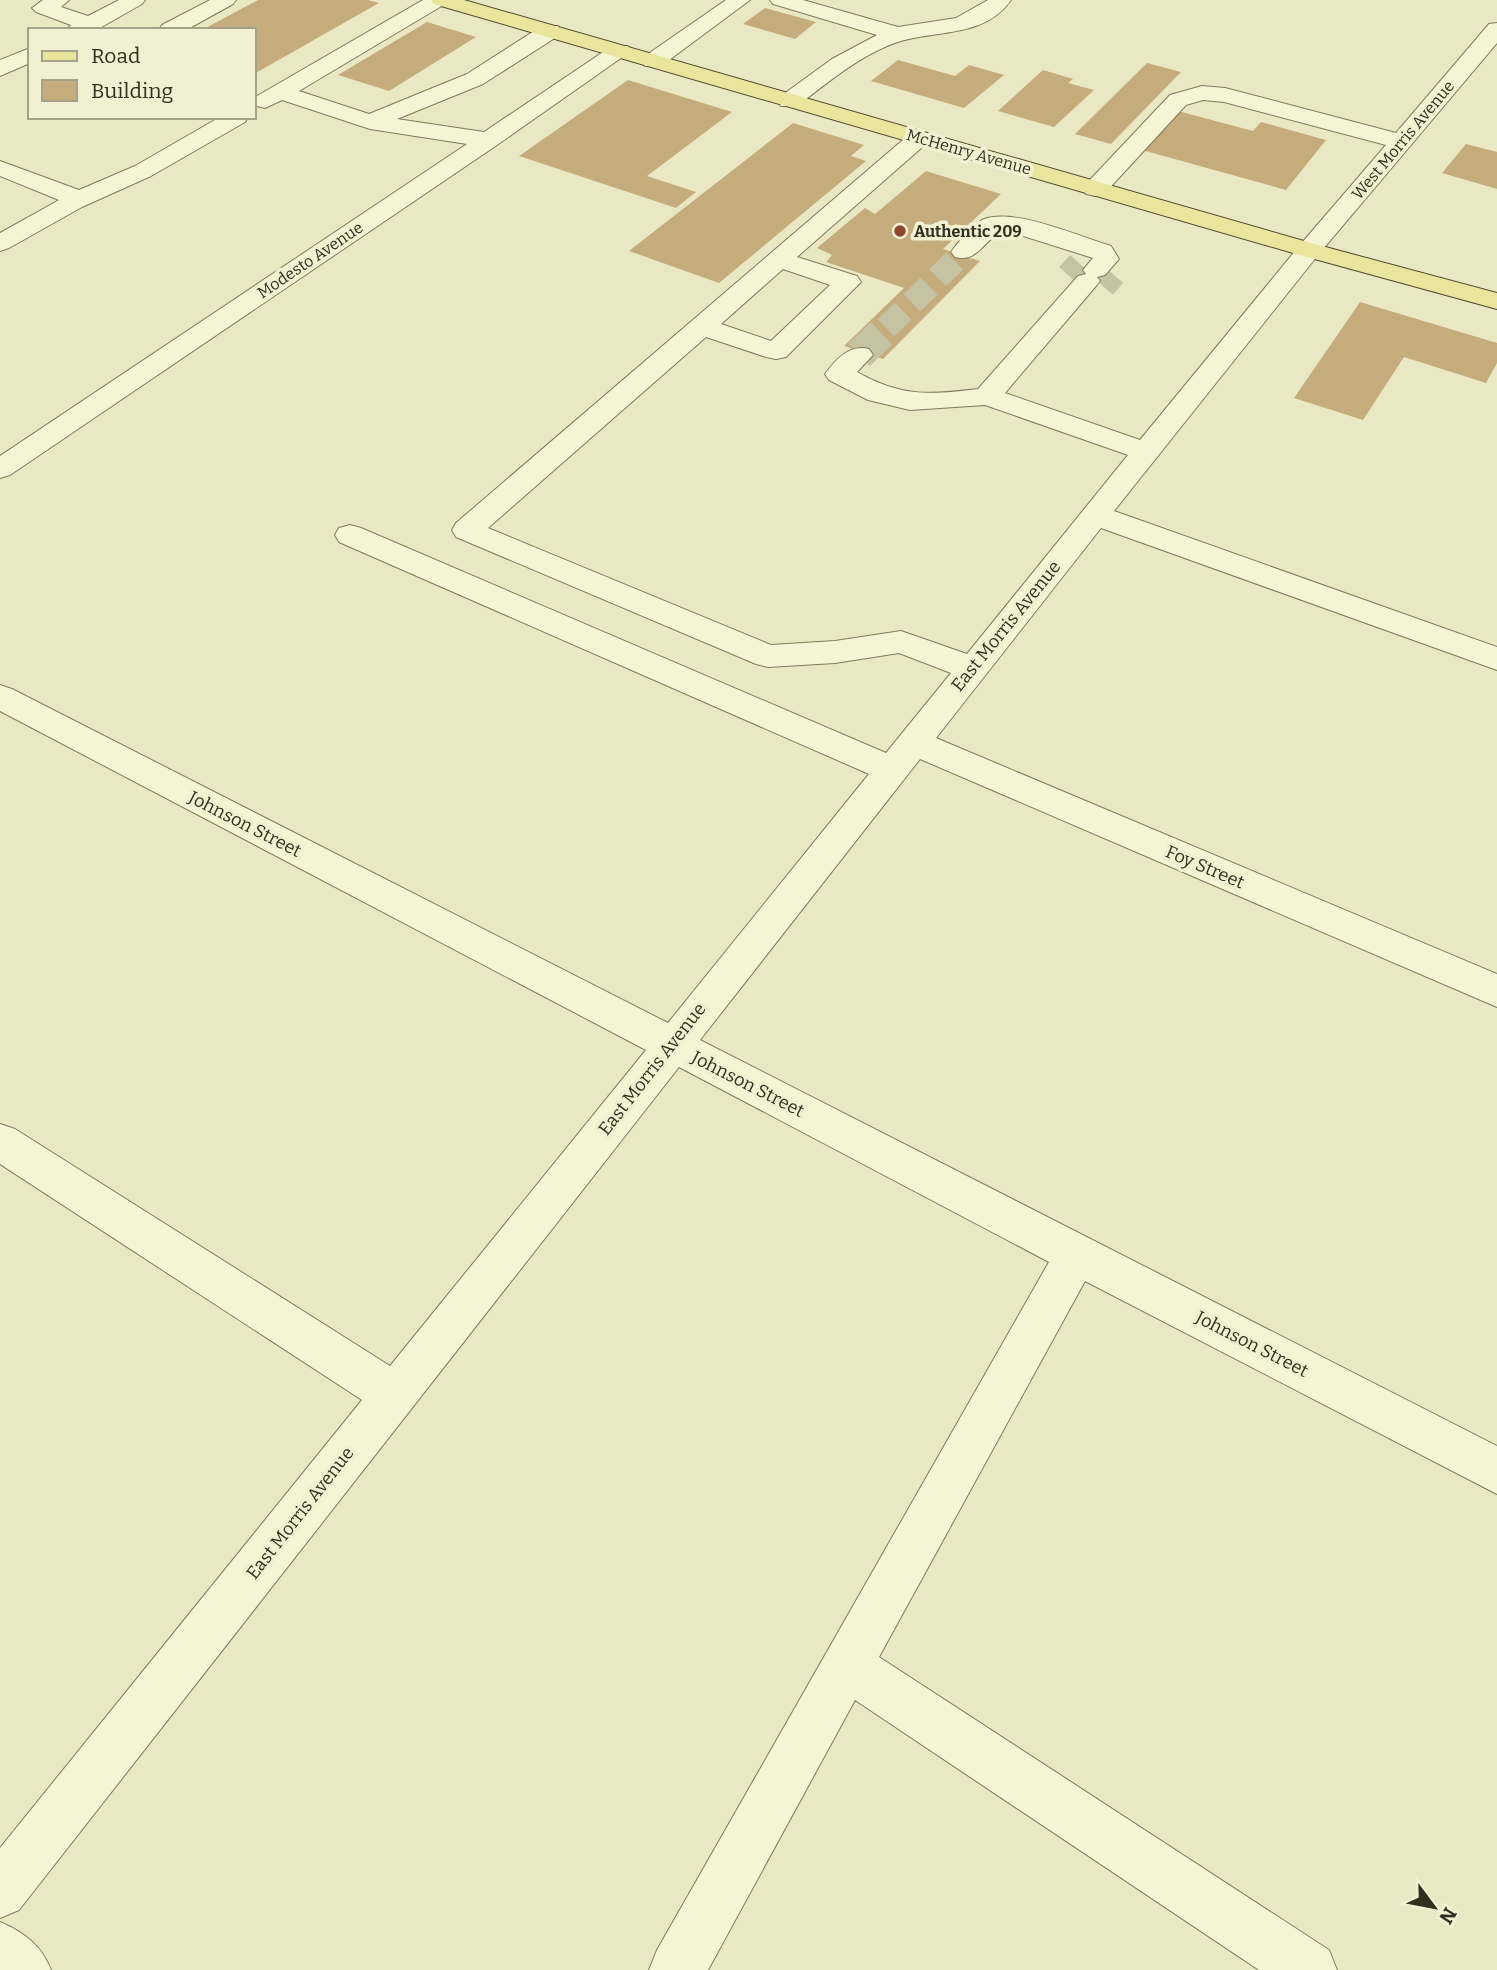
<svg xmlns="http://www.w3.org/2000/svg" width="1497" height="1970" viewBox="0 0 1497 1970" font-family="Bitter,serif">
	<style>
		.building { fill: #c5ac7c }
		.lines { fill: none; stroke-linecap: round; stroke-linejoin: round }
		.minor-tunnel-far1 { stroke: #c5c3a2; stroke-width: 24; stroke-dasharray: 24 12; stroke-linecap: butt }
		.minor-tunnel { stroke: #c5c3a2; stroke-width: 31; stroke-dasharray: 31 15; stroke-linecap: butt }
		.minor-casing { stroke: #82795b; stroke-width: 2 }
		.major-casing { stroke: #50472f; stroke-width: 2 }
		.minor { fill: #f5f4d5; fill-rule: evenodd }
		.major { fill: #eae59d; fill-rule: evenodd }
		.poi-dot { fill: #8c4630; stroke: #f2f0d2; stroke-width: 2.5 }
		.labels { text-anchor: middle; dominant-baseline: central; stroke-width: 7; stroke-linejoin: round; paint-order: stroke }
		.far-street-label { font-size: 16px; fill: #332e1e; stroke: #f2f0d2 }
		.far-poi-label { font-size: 16px; font-weight: bold; fill: #332e1e; stroke: #f2f0d2; text-anchor: start }
		.street-label { font-size: 18px; fill: #332e1e; stroke: #f2f0d2 }
	</style>
	<rect width="100%" height="100%" fill="#eae8c3"/>
	<!-- building -->
	<g class="building">
		<polygon points="258,0 368,0 379,3 254,74 254,30 202,30"/>
		<polygon points="765,8 816,22 795,39 743,24"/>
		<polygon points="427,22 476,37 389,91 338,75"/>
		<polygon points="898,60 955,76 969,65 1004,75 964,108 871,81"/>
		<polygon points="1147,63 1181,72 1111,144 1075,134"/>
		<polygon points="1043,70 1073,79 1068,83 1094,90 1054,127 998,111"/>
		<polygon points="628,80 732,112 647,176 696,192 676,208 519,156"/>
		<polygon points="1178,111 1253,131 1261,122 1326,140 1286,190 1142,150"/>
		<polygon points="793,123 864,145 851,156 866,161 719,283 629,251"/>
		<polygon points="1466,144 1497,152 1497,189 1442,173"/>
		<polygon points="926,171 1001,194 943,249 980,261 883,359 844,346 904,288 826,262 832,255 817,248 865,208 875,214"/>
		<polygon points="1360,302 1497,343 1497,363 1486,383 1404,357 1363,420 1294,398"/>
	</g>
	<g class="lines">
		<!-- minor-tunnel-far1 -->
		<g class="minor-tunnel-far1">
			<polyline points="1068,275 1079,263"/>
			<polyline points="1104,287 1114,275"/>
			<polyline points="886,328 964,252"/>
		</g>
		<!-- minor-tunnel -->
		<polyline class="minor-tunnel" points="859,355 888,327"/>
		<!-- minor casing -->
		<g class="minor-casing">
			<g id="minor">
				<polygon points="43,0 69,0 61,7 88,16 119,0 145,0 142,4 98,29 66,30 71,25 36,12 32,8"/>
				<polygon points="210,0 236,0 233,4 186,30 159,30 162,25"/>
				<polygon points="423,0 448,0 445,4 299,91 369,114 467,74 542,26 558,26 561,31 558,36 483,84 397,119 484,132 612,46 628,46 631,51 497,145 10,475 0,478 0,456 467,144 370,129 282,100 265,108 257,106 254,101 257,96"/>
				<polygon points="726,0 750,0 661,66 645,66 642,61 645,56"/>
				<path d="M 770,0 L 803,0 L 898,27 L 956,18 L 988,0 L 1011,0 C 983,41 927,28 887,46 C 854,60 826,84 797,106 L 781,106 L 778,101 L 781,96 L 832,59 L 877,35 L 773,4 Z"/>
				<path d="M 1497,23 L 1497,43 L 1318,255 L 1114,511 L 1497,647 L 1497,670 L 1101,528 L 936,738 L 1497,974 L 1497,1007 L 920,759 L 700,1040 L 1497,1446 L 1497,1494 L 1085,1281 L 879,1657 L 1329,1950 L 1337,1970 L 1259,1970 L 855,1700 L 708,1970 L 649,1970 L 657,1950 L 1049,1262 L 679,1067 L 19,1910 L 0,1918 L 0,1848 L 362,1400 L 0,1164 L 0,1124 L 15,1129 L 390,1366 L 646,1050 L 0,711 L 0,685 L 12,689 L 668,1023 L 869,774 L 339,542 L 335,535 L 339,528 L 350,525 L 361,528 L 886,753 L 951,673 L 899,653 L 835,663 L 768,667 L 756,664 L 456,537 L 452,530 L 456,523 L 911,133 L 927,133 L 931,138 L 927,143 L 797,257 L 857,276 L 861,282 L 786,357 L 776,359 L 766,357 L 706,337 L 488,528 L 771,645 L 835,641 L 901,631 L 967,654 L 1128,455 L 985,405 L 910,410 L 868,400 L 829,380 L 825,374 C 836,359 850,344 869,349 L 873,355 L 857,372 C 901,397 930,395 978,389 L 1078,276 L 1086,274 L 1083,270 L 1093,258 L 1007,231 C 985,234 980,264 955,257 L 951,252 C 958,242 972,226 982,220 C 1011,206 1080,237 1111,246 L 1119,259 L 1105,275 L 1097,277 L 1100,281 L 1096,286 L 1005,393 L 1140,440 L 1300,245 L 1386,145 L 1224,102 L 1203,100 L 1186,105 L 1104,194 L 1095,196 L 1086,194 L 1083,189 L 1086,184 L 1170,95 L 1202,86 L 1225,88 L 1396,133 L 1489,24 ZM 783,269 L 830,285 L 771,341 L 721,324 Z"/>
				<polygon points="30,48 30,63 0,76 0,60"/>
				<polygon points="220,117 248,117 245,122 151,176 82,207 9,248 0,251 0,233 59,200 0,176 0,161 79,190 135,166"/>
				<path d="M 0,1922 C 25,1933 41,1945 51,1970 L 0,1970 Z"/>
			</g>
		</g>
		<!-- major casing -->
		<g class="major-casing">
			<polygon id="major" points="431,0 464,0 1318,245 1497,293 1497,309 1300,255 434,4"/>
		</g>
		<!-- minor -->
		<use href="#minor" class="minor"/>
		<!-- major -->
		<use href="#major" class="major"/>
	</g>
	<!-- markers -->
	<circle class="poi-dot" cx="900" cy="231" r="7"/>
	<g class="labels">
		<!-- far-street labels -->
		<g class="far-street-label">
			<text transform="translate(1403 140) rotate(-50)">West Morris Avenue</text>
			<text transform="translate(969 152) rotate(16)">McHenry Avenue</text>
			<text transform="translate(310 260) rotate(-34)">Modesto Avenue</text>
		</g>
		<!-- far-poi labels -->
		<g class="far-poi-label">
			<text x="914" y="231">Authentic 209</text>
		</g>
		<!-- street labels -->
		<g class="street-label">
			<text transform="translate(1006 626) rotate(-51)">East Morris Avenue</text>
			<text transform="translate(245 824) rotate(27)">Johnson Street</text>
			<text transform="translate(1205 867) rotate(23)">Foy Street</text>
			<text transform="translate(652 1069) rotate(-52)">East Morris Avenue</text>
			<text transform="translate(748 1084) rotate(27)">Johnson Street</text>
			<text transform="translate(1252 1344) rotate(27)">Johnson Street</text>
			<text transform="translate(300 1513) rotate(-52)">East Morris Avenue</text>
		</g>
	</g>
	<!-- legend -->
	<rect x="28" y="28" width="228" height="91" fill="#f2f0d2" stroke="#a6a28a" stroke-width="2"/>
	<rect x="42" y="51" width="35" height="10" fill="#eae59d" stroke="#a6a28a" stroke-width="2"/>
	<text x="91" y="63" font-size="21" fill="#332e1e">Road</text>
	<rect x="42" y="80" width="35" height="21" fill="#c5ac7c" stroke="#a6a28a" stroke-width="2"/>
	<text x="91" y="98" font-size="21" fill="#332e1e">Building</text>
	<!-- north arrow -->
	<g transform="translate(1434 1907) rotate(122)" stroke="#f2f0d2" stroke-width="5" paint-order="stroke">
	<path d="M0-5L12 26L0 18L-12 26Z" fill="#332e1e"/>
	<text y="-10" font-size="19" font-weight="bold" text-anchor="middle" fill="#332e1e">N</text>
	</g>
</svg>
